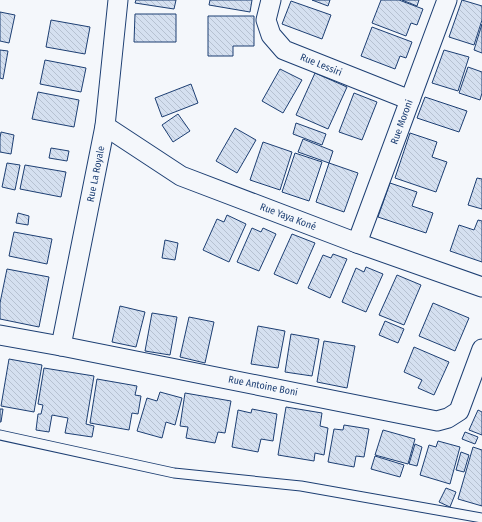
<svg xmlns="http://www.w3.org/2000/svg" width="482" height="522" viewBox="0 0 482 522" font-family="'Fira Sans Condensed',sans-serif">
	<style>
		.building { fill: url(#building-back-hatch); stroke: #1d3f73 }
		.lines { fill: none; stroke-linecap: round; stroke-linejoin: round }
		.service-casing { stroke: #1d3f73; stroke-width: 11 }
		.minor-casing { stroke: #1d3f73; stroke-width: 21 }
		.service { stroke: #f4f7fb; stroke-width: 9 }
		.minor { stroke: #f4f7fb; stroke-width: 19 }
		.labels { text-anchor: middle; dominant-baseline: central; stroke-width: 3; stroke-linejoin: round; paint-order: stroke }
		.street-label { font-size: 10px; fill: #1d3f73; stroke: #f4f7fb }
	</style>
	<defs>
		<pattern id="building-back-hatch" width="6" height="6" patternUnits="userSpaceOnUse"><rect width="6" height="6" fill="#d5e0f0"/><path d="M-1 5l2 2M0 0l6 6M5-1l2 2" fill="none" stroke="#b6c1d1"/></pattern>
	</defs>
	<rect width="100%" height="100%" fill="#f4f7fb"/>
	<!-- building -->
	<g class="building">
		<polygon points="136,0 176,0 174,9 135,3"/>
		<polygon points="210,0 252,0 250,12 209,5"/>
		<polygon points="312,0 330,0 328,6"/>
		<polygon points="381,0 399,0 423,9 417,25 411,23 406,36 372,23"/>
		<polygon points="402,0 419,0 417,6"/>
		<polygon points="462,0 482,6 482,20 474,45 449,37"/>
		<polygon points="291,1 331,15 322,39 282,24"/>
		<polygon points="0,12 15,15 9,43 0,41"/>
		<polygon points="135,14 176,14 176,42 134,42"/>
		<polygon points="208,16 254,16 254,46 233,46 233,56 208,56"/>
		<polygon points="51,20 90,27 85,54 46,47"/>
		<polygon points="482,24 482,53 474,50"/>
		<polygon points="372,27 412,42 406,58 400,56 395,69 361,56"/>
		<polygon points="0,50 8,51 3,79 0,78"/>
		<polygon points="444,50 469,57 458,91 432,83"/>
		<polygon points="45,60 86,68 81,92 40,84"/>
		<polygon points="468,67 482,72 482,93 480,100 459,93"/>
		<polygon points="280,69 302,80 283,113 262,101"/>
		<polygon points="315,73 347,87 328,129 296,115"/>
		<polygon points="191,84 198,103 162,117 155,98"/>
		<polygon points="38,92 79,100 74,127 32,119"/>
		<polygon points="354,93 377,102 362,140 339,132"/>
		<polygon points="425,97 467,111 459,132 417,118"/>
		<polygon points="178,114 190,131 173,142 162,125"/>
		<polygon points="296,123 326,134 322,145 293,134"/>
		<polygon points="235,128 256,140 237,173 216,161"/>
		<polygon points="1,132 14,135 11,154 0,152 0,138"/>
		<polygon points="410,133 437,142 432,157 447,162 436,192 395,178"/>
		<polygon points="303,139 333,151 329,163 298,152"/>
		<polygon points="263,142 292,152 280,190 250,180"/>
		<polygon points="51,148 69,151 67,161 49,158"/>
		<polygon points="295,153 322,162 309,201 282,192"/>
		<polygon points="7,163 20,165 15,190 2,187"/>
		<polygon points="329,163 358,173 344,212 316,202"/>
		<polygon points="25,165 66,172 61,197 20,189"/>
		<polygon points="477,178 482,179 482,209 468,205"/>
		<polygon points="390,183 417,192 412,206 433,213 426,233 378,217"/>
		<polygon points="18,213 29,216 28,225 16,223"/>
		<polygon points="227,215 246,224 229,262 203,250 217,219 224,222"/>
		<polygon points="478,220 482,221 482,262 450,251 459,225 474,230"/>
		<polygon points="252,228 261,232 263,228 276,234 259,271 237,262"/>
		<polygon points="14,232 52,239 47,264 9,256"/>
		<polygon points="292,234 315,243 297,284 274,274"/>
		<polygon points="165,240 178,243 175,260 162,258"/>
		<polygon points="333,254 347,259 330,298 308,288 323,255 331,258"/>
		<polygon points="366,267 383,274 366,312 342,302 356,268 364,272"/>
		<polygon points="7,269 49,277 39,327 0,319 0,303"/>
		<polygon points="397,275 421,285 404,325 379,315"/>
		<polygon points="433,303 469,318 455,351 419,336"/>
		<polygon points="120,306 145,312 136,347 112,342"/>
		<polygon points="152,313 177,317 170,355 145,351"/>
		<polygon points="189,317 214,322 205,363 180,357"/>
		<polygon points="385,321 404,329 398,343 379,335"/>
		<polygon points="258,326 285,331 278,368 251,364"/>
		<polygon points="291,334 319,339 312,376 285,372"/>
		<polygon points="324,341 355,346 347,388 317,382"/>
		<polygon points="414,347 449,362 434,395 418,388 422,380 404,372"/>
		<polygon points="9,359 42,365 34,412 1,406"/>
		<polygon points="44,368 94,376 86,424 94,426 92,437 65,433 68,418 52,415 49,432 36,430 38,414 41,414 43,405 38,404"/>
		<polygon points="97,379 137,386 135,395 141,396 138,414 132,413 129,430 90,423"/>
		<polygon points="160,392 182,398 175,425 166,422 162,438 137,431 147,398 157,401"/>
		<polygon points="185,393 231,401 225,433 218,432 215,443 186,438 188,427 180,426"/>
		<polygon points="286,407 322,413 320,426 328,428 324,455 315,453 314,461 278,455"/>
		<polygon points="0,409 3,409 1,422 0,422"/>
		<polygon points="252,409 277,414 273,441 261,439 258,452 232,447 238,410 251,413"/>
		<polygon points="478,410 482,412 482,435 469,430"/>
		<polygon points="344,425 369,429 364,457 356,456 354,467 328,462 334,429 343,430"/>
		<polygon points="383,430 415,439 408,464 375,455"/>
		<polygon points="465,432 478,437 475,444 462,439"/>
		<polygon points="438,441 460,447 450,484 420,475 429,445 436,447"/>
		<polygon points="415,444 422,447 417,466 409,464"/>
		<polygon points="473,447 482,450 482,506 458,499"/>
		<polygon points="461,452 469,455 464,472 456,470"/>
		<polygon points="375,456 404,465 400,477 371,469"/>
		<polygon points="446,488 456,492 450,507 439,502"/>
	</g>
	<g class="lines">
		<!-- service casing -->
		<g class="service-casing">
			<polyline id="service" points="0,435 174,473 301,486 482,518"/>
		</g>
		<!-- minor casing -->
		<g class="minor-casing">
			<g id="minor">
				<polyline points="271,0 266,20 271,35 284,50 410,100"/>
				<polyline points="105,126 181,176 357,243 482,287"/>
				<polyline points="357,243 447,0"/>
				<polyline points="0,335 61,346 437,421 448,418 459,411 482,349"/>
				<polyline points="61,346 105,126 118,0"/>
			</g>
		</g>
		<!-- service -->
		<use href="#service" class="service"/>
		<!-- minor -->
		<use href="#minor" class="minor"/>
	</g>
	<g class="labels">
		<!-- street labels -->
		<g class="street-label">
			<text transform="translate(321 65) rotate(22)">Rue Lessiri</text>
			<text transform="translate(402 122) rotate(-70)">Rue Moroni</text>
			<text transform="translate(96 174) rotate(-79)">Rue La Royale</text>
			<text transform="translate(288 217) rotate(21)">Rue Yaya Koné</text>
			<text transform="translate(263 386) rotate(11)">Rue Antoine Boni</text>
		</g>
	</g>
</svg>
